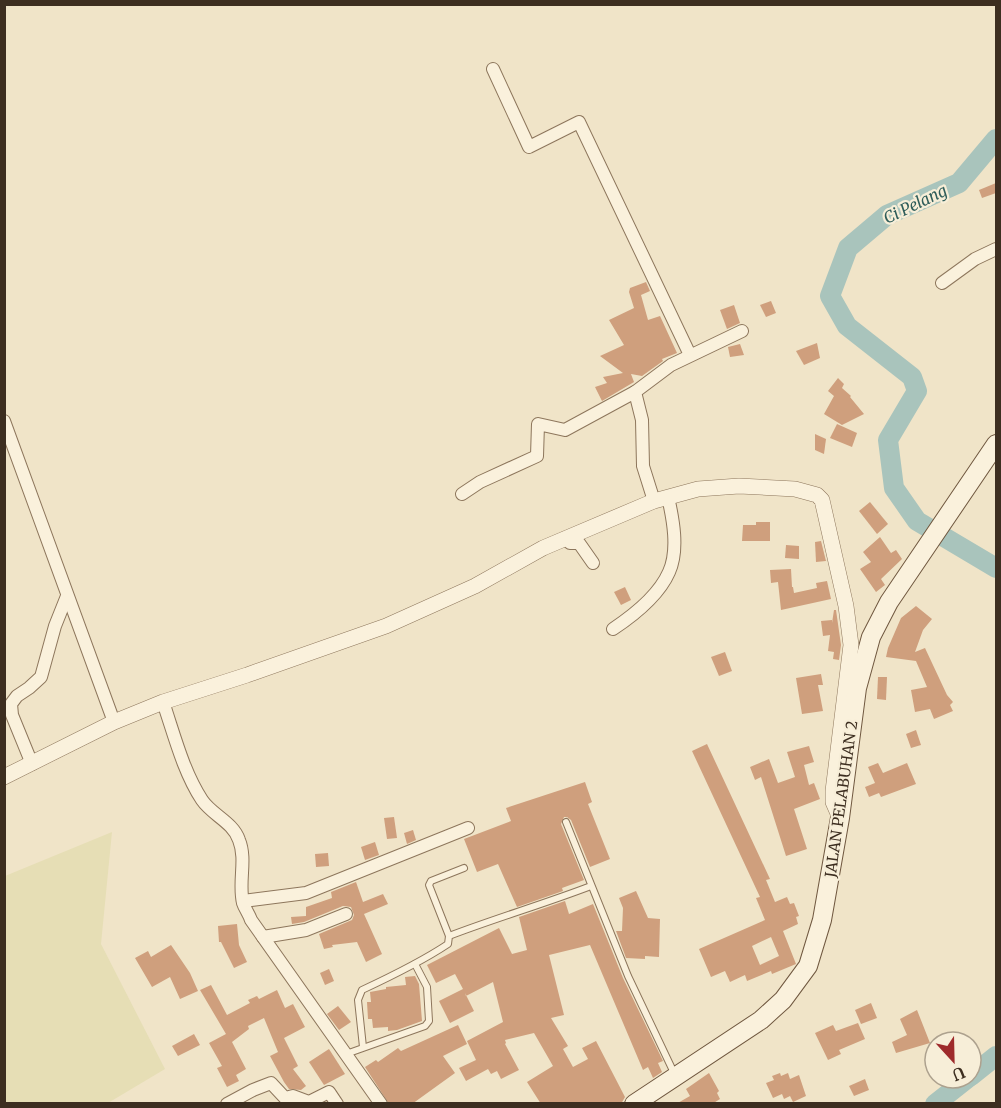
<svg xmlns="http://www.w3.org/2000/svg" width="1001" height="1108" viewBox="0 0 1001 1108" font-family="Merriweather,serif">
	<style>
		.farmland { fill: #e6deb5 }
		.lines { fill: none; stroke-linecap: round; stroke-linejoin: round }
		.river { stroke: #a9c4bc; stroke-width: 20 }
		.building { fill: #cf9f7d; fill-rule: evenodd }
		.service-casing { stroke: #8d765c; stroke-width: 8 }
		.minor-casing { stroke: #8d765c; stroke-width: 14 }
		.tertiary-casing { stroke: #8d765c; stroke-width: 16 }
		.secondary-casing { stroke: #6f573f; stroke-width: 20 }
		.service { stroke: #faf1dc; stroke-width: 6 }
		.minor { stroke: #faf1dc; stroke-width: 12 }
		.tertiary { stroke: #faf1dc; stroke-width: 15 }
		.secondary { stroke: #faf1dc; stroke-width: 18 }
		.labels { text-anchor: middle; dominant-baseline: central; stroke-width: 4.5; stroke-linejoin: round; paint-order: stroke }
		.street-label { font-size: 15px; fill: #3d2e20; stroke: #f7eed8 }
		.water-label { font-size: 16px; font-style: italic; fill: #2f5d5a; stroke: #f7eed8 }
	</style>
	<rect width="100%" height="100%" fill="#f0e4c8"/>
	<!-- farmland -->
	<polygon class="farmland" points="112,832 101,944 165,1069 108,1103 5,1103 5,876"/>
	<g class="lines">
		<!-- river -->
		<g class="river">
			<polyline points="996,139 959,183 887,215 848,248 830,296 847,326 912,377 917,391 888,440 894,488 917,521 996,568"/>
			<polyline points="971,1076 996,1056"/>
			<polyline points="935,1104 968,1078"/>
		</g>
	</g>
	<!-- building -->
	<g class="building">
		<polygon points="996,183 996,193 982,198 979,190"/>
		<polygon points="646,282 650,291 641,295 648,320 660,316 677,353 662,359 663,361 642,376 631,374 634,382 602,401 595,387 607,383 603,377 623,373 600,356 624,345 609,320 634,308 629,292 630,288"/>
		<polygon points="771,301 776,313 766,317 760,305"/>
		<polygon points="734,305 740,323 727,329 720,310"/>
		<polygon points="817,343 820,358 804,365 796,351"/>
		<polygon points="740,344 744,355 730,357 728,347"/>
		<polygon points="838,378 844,384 842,388 851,396 850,397 864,414 842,425 824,414 834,396 828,391"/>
		<polygon points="837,424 857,433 852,447 830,438"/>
		<polygon points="815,434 826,439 824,454 815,450"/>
		<polygon points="870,502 888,524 877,534 859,511"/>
		<polygon points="756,522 770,522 770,541 742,541 743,525 756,525"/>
		<polygon points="880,537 891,553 896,550 902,559 881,579 885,585 876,592 860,569 871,562 863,552"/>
		<polygon points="821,541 826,561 816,562 815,542"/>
		<polygon points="786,545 799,546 799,559 785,558"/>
		<polygon points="791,569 792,587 793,587 794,593 817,588 816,583 827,581 831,599 781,610 778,582 771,583 770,570"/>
		<polygon points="625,587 631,600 621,605 614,592"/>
		<polygon points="916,606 932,619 923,630 915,652 925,648 947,695 953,702 950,705 953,711 934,719 930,709 915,712 911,690 927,687 916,661 886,657 888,648 901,618"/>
		<polygon points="834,610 836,610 841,645 839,660 833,659 834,652 828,651 830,635 823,636 821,621 832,620 832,623"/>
		<polygon points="725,652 732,671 719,676 711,657"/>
		<polygon points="821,674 823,685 818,685 823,711 802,714 796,678"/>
		<polygon points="878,677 887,677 886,700 877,699"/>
		<polygon points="916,730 921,745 911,748 906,734"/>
		<path d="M 707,744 L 770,879 L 766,880 L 775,902 L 787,897 L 790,904 L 794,903 L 799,916 L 796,917 L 798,924 L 783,931 L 796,964 L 772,974 L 771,971 L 747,981 L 745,975 L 730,982 L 725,971 L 711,977 L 699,949 L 765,920 L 756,898 L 760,897 L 692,751 ZM 771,937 L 779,956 L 760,965 L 752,946 Z"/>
		<polygon points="809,746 814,762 804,765 809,785 814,783 820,799 794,809 807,849 786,856 761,777 755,780 750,767 769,759 778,783 795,777 787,752"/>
		<polygon points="878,763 883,773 907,763 916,784 881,797 879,793 869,797 865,787 875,783 868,767"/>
		<polygon points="585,782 592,802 588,804 610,859 590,867 571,820 567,817 564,817 561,824 584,880 562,888 563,891 517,907 498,864 477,872 464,839 511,821 506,808"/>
		<polygon points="394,817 397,838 387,839 384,818"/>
		<polygon points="413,830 416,840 407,844 404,833"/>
		<polygon points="375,842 379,855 365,860 361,847"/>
		<polygon points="328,853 329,866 316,867 315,854"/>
		<polygon points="356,882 363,902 383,894 388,904 364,914 382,954 366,962 357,942 332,945 333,947 324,949 319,934 352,920 354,915 351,907 343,906 304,922 292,924 291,917 306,916 306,907 332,898 331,892"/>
		<polygon points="636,891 648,918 660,919 659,957 645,956 645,959 626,958 616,931 622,931 623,908 619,898"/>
		<polygon points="565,901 569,914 593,904 623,978 663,1061 658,1063 662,1072 653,1078 648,1067 643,1070 590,945 549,955 564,1015 551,1018 568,1046 563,1049 573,1067 588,1059 582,1048 596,1041 625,1097 621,1104 541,1104 527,1082 553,1066 534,1033 505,1040 506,1043 505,1044 519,1070 501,1079 497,1071 491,1074 488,1069 466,1081 459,1068 476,1060 467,1041 503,1022 493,982 466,996 465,993 474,1011 450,1023 439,1001 463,989 455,974 436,983 427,965 499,928 512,954 527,950 519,917"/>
		<polygon points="237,924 239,945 247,962 234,968 221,942 219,942 218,926"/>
		<polygon points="171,945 190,973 198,991 180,999 170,977 152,987 135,958 148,951 151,957"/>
		<polygon points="329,969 334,981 325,985 320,973"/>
		<polygon points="415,976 419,984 422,1021 397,1030 388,1031 388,1027 373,1028 372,1019 368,1019 367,1002 371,1002 370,992 386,989 386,987 406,985 405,977"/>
		<polygon points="211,985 227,1015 250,1003 248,1000 257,996 259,999 277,990 285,1008 293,1004 305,1027 284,1038 298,1066 293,1069 306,1086 301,1090 289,1089 284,1082 270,1056 278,1052 264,1018 248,1026 249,1029 232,1042 246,1069 236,1075 239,1081 227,1087 217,1068 222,1066 209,1043 226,1034 200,990"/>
		<polygon points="871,1003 877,1018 861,1024 855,1010"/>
		<polygon points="338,1006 351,1022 339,1030 327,1014"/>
		<polygon points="917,1010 930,1043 896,1053 892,1042 907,1035 900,1019"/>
		<polygon points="858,1023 865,1039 839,1050 841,1054 828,1060 815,1033 833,1025 836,1031"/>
		<polygon points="458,1025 467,1044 443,1056 455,1073 412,1104 389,1104 365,1067 376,1060 378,1062 398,1048 401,1051"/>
		<polygon points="194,1034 200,1045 178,1056 172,1046"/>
		<polygon points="329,1049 345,1074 324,1085 309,1062"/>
		<polygon points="709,1073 719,1091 717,1093 720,1099 712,1104 676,1104 690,1096 686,1089"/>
		<polygon points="780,1073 781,1076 788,1073 790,1079 799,1075 806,1096 793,1102 790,1096 784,1099 782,1094 773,1098 766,1083 774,1080 772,1076"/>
		<polygon points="865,1079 869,1090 854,1096 849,1086"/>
	</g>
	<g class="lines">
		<!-- service casing -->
		<g class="service-casing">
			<g id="service">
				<polyline points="566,822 628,976 675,1075"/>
				<polyline points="449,936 429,885 431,881 464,868"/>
				<path d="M 363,1047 L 358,1000 L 362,990 C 392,976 421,962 448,944 L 449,936 C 496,918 544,904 591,886"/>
				<polyline points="346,1054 425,1026 429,1021 427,987 415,964"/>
			</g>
		</g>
		<!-- minor casing -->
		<g class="minor-casing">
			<g id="minor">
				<polyline points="493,69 529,147 579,122 690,355"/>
				<polyline points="942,283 975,259 996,249"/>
				<polyline points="4,421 114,722"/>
				<polyline points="462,494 480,482 537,456 538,424 565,430 635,392"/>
				<polyline points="654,501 643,466 642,420 635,392 671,365 742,331"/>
				<polyline points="565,538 570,543 579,543 593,563"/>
				<path d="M 613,629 C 634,615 659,595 669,572 C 679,550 673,519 668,497"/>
				<path d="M 163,702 C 174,734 183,771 202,800 C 212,815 233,822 239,840 C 247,860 238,882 243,903 C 245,909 249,914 251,920 L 381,1104"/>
				<polyline points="32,764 12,715 11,704 17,696 29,688 41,677 55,626 67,596"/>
				<polyline points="243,901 306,893 468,828"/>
				<polyline points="263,937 306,930 346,914"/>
				<polyline points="227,1104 253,1090 271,1083 285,1098 293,1096 309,1102 329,1092 337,1104"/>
			</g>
		</g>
		<!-- tertiary casing -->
		<g class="tertiary-casing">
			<polyline id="tertiary" points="4,777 114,722 163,702 247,675 386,626 475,586 543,548 654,501 698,489 739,486 795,489 817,495 822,500 846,606 851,645 833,791 833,802 840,818"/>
		</g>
		<!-- secondary casing -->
		<g class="secondary-casing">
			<polyline id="secondary" points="634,1104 761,1020 783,1000 808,966 822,920 840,818 857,688 871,637 889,602 996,444"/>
		</g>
		<!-- service -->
		<use href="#service" class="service"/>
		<!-- minor -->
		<use href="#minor" class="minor"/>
		<!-- tertiary -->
		<use href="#tertiary" class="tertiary"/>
		<!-- secondary -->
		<use href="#secondary" class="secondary"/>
	</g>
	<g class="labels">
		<!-- street labels -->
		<g class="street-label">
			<text transform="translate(841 799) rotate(-82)">JALAN PELABUHAN 2</text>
		</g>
		<!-- water labels -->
		<g class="water-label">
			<text transform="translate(915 204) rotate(-26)">Ci Pelang</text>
		</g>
	</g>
	<!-- border -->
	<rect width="1001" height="1108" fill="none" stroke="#3d2e20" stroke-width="12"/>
	<!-- north arrow -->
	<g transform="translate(953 1060) rotate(158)"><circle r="28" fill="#f7eed8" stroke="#ada18e" stroke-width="1.5"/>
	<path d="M0-4.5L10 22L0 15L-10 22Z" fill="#9e2a2b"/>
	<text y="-9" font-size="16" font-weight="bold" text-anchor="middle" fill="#3d2e20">U</text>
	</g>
</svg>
